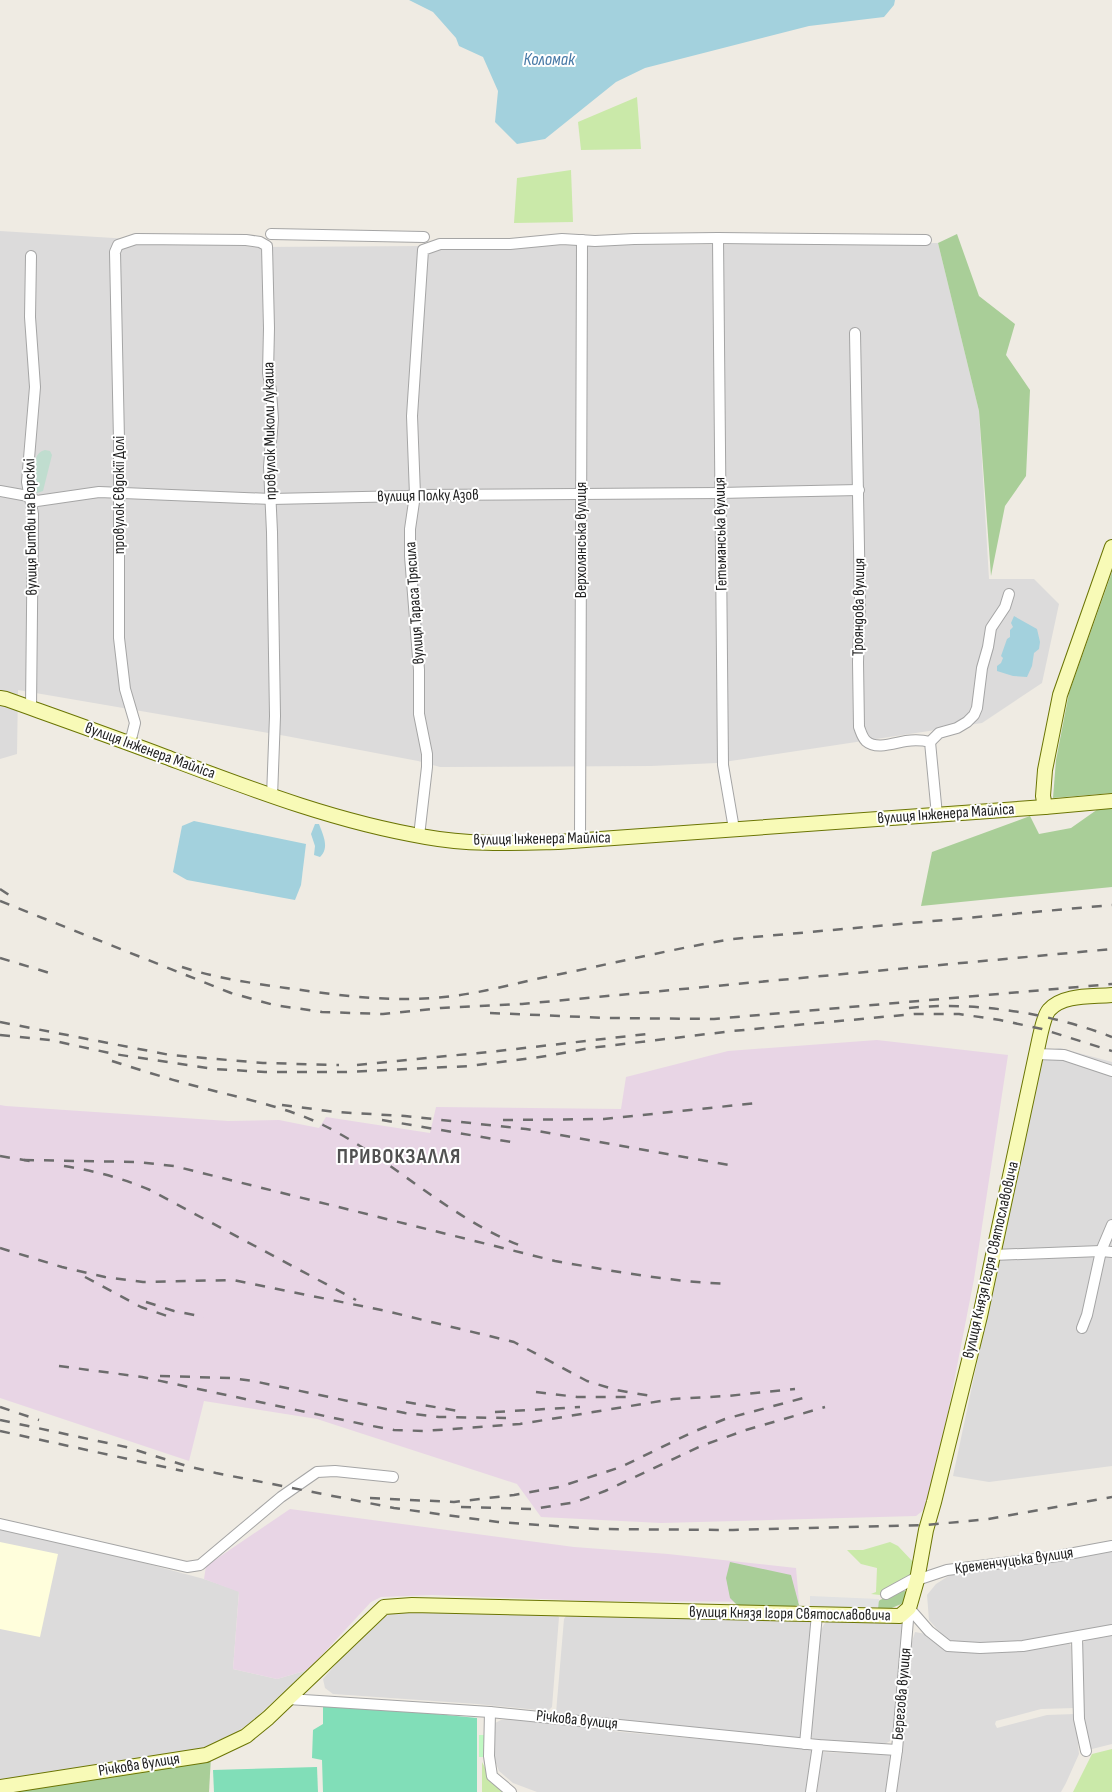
<svg xmlns="http://www.w3.org/2000/svg" width="1112" height="1792" viewBox="0 0 1112 1792" font-family="'Sofia Sans Condensed',sans-serif">
	<style>
		.residential { fill: #dcdbdb }
		.industrial { fill: #e8d5e5 }
		.education { fill: #fffedc }
		.grass { fill: #cae9a9 }
		.forest { fill: #a9ce98 }
		.wetland { fill: #c0ddcf }
		.park { fill: #c0f9c3 }
		.pitch { fill: #81deb8 }
		.parking { fill: #e2e2e2 }
		.water { fill: #a3d1dd }
		.lines { fill: none; stroke-linecap: round; stroke-linejoin: round }
		.street-casing { stroke: #a5a5a5; stroke-width: 12 }
		.secondary-casing { stroke: #6b7504; stroke-width: 16 }
		.street { stroke: #fff; stroke-width: 10 }
		.secondary { stroke: #f8fab7; stroke-width: 14 }
		.rail { stroke: #6c6c6c; stroke-width: 2.5; stroke-dasharray: 10 10; stroke-linecap: butt }
		.labels { text-anchor: middle; dominant-baseline: central; stroke-width: 4; stroke-linejoin: round; paint-order: stroke }
		.street-label { font-size: 16px; fill: #1e1e1e; stroke: #fff }
		.water-label { font-size: 18px; font-style: italic; fill: #4779a6; stroke: #fff }
		.district-label { font-size: 21px; font-weight: bold; letter-spacing: 1px; fill: #515151; stroke: #fff }
	</style>
	<rect width="100%" height="100%" fill="#efebe3"/>
	<!-- residential -->
	<g class="residential">
		<polygon points="0,231 259,247 938,243 979,411 989,579 1034,579 1059,604 1042,683 982,723 717,763 651,766 440,767 418,761 286,736 18,690 17,754 0,759"/>
		<polygon points="1060,1048 1112,1062 1112,1466 989,1482 953,1476 1043,1051"/>
		<polygon points="0,1528 144,1563 204,1579 239,1591 233,1669 277,1679 308,1670 250,1723 221,1742 192,1751 0,1784"/>
		<polygon points="1112,1548 1112,1628 1024,1644 950,1644 929,1620 927,1595 936,1584 950,1575 1055,1560"/>
		<polygon points="392,1611 555,1614 559,1617 552,1707 548,1711 477,1704 333,1694 325,1688 323,1679 370,1625 382,1613"/>
		<polygon points="568,1613 808,1619 812,1625 804,1730 800,1738 793,1738 556,1713 564,1619"/>
		<polygon points="831,1620 899,1623 905,1625 895,1726 890,1741 883,1745 818,1742 811,1737 810,1731 819,1633 825,1623"/>
		<polygon points="915,1632 926,1634 945,1650 1020,1650 1069,1643 1071,1646 1074,1708 1041,1709 996,1721 995,1724 997,1728 1047,1715 1075,1714 1079,1754 1066,1783 1061,1792 893,1792 901,1749 911,1645"/>
		<polygon points="1112,1635 1112,1744 1088,1750 1083,1724 1080,1646 1086,1640"/>
		<polygon points="516,1719 621,1732 814,1749 808,1792 537,1792 513,1783 499,1771 492,1753 493,1724 501,1720"/>
		<polygon points="822,1752 891,1755 893,1759 888,1792 817,1792"/>
	</g>
	<!-- industrial -->
	<g class="industrial">
		<polygon points="877,1040 1008,1055 974,1279 930,1505 916,1516 661,1523 541,1517 517,1484 317,1419 204,1401 189,1461 0,1398 0,1105 6,1106 228,1121 279,1120 319,1128 326,1117 430,1133 436,1107 621,1109 626,1077 728,1051"/>
		<polygon points="290,1509 574,1547 668,1554 796,1568 799,1602 591,1601 432,1595 381,1597 371,1602 308,1670 277,1679 233,1669 239,1592 204,1579 206,1566"/>
	</g>
	<!-- education -->
	<polygon class="education" points="0,1542 58,1554 40,1637 0,1629"/>
	<!-- grass -->
	<g class="grass">
		<polygon points="637,97 641,149 581,150 578,122"/>
		<polygon points="571,170 573,222 514,223 517,178"/>
		<polygon points="890,1542 898,1546 914,1563 909,1577 880,1595 871,1594 876,1592 877,1568 861,1564 847,1550 863,1550"/>
		<polygon points="1112,1749 1112,1792 1073,1792 1092,1754"/>
		<polygon points="482,1762 493,1783 508,1792 482,1792"/>
	</g>
	<!-- forest -->
	<g class="forest">
		<polygon points="957,234 979,296 1015,324 1006,355 1030,390 1026,476 1005,506 991,576 979,411 938,243"/>
		<polygon points="1112,572 1112,793 1053,798 1056,760 1069,693"/>
		<polygon points="1112,808 1112,887 921,906 932,852 1030,816 1039,834 1071,828 1098,809"/>
		<polygon points="730,1562 791,1575 799,1605 786,1608 738,1606 730,1598 726,1578"/>
		<polygon points="903,1590 910,1594 906,1602 887,1610 868,1612 880,1600"/>
		<polygon points="211,1757 209,1792 0,1792"/>
	</g>
	<!-- wetland -->
	<path class="wetland" d="M 45,450 L 50,451 L 52,455 L 43,491 L 37,493 L 33,491 L 31,469 L 34,467 C 36,459 36,452 45,450 Z"/>
	<!-- park -->
	<rect class="park" x="479" y="1735" width="5" height="22"/>
	<!-- pitch -->
	<g class="pitch">
		<polygon points="323,1703 477,1718 477,1792 323,1792 322,1760 312,1758 313,1730 323,1724"/>
		<polygon points="317,1767 318,1792 214,1792 213,1770"/>
	</g>
	<!-- parking -->
	<polygon class="parking" points="810,1596 879,1599 878,1610 810,1607"/>
	<!-- water -->
	<g class="water">
		<polygon points="409,0 895,0 894,5 884,17 809,26 645,68 616,82 545,139 517,144 495,122 498,91 483,57 459,46 456,38 433,12"/>
		<polygon points="1014,616 1037,629 1040,642 1039,649 1034,653 1032,666 1027,677 1013,676 997,671 997,666 1001,663 1003,658 1001,656 1007,639 1010,637 1010,630 1013,627 1011,623"/>
		<polygon points="194,821 306,844 301,885 295,900 187,880 173,872 182,826"/>
		<path d="M 315,824 L 319,824 C 323,835 330,848 320,857 L 314,855 L 315,846 L 311,834 Z"/>
	</g>
	<g class="lines">
		<!-- street casing -->
		<g class="street-casing">
			<g id="street">
				<polyline points="271,234 424,237"/>
				<polyline points="718,238 723,765 734,829"/>
				<path d="M 855,333 L 860,601 L 858,662 L 859,727 C 861,732 862,737 866,741 C 876,750 894,743 906,741 C 914,740 922,740 930,742 L 937,815"/>
				<polyline points="0,491 28,496 37,501 99,492 271,499 408,496 415,495 720,493 859,490"/>
				<polyline points="31,708 33,514 27,482 35,387 30,317 31,256"/>
				<polyline points="930,742 939,733 957,728 967,722 974,715 977,708 982,668 988,647 991,628 1005,607 1009,594"/>
				<polyline points="130,743 135,723 125,689 119,638 119,440 115,252 118,245 136,239 246,240 260,242 267,246 269,328 268,373 271,391 273,419 269,467 272,532 275,716 272,797"/>
				<polyline points="419,836 427,767 427,754 419,714 419,670 410,556 410,529 415,495 412,416 423,250 440,244 510,244 562,239 595,241 634,239 718,238 926,240"/>
				<polyline points="580,840 582,240"/>
				<polyline points="1036,1054 1064,1055 1112,1071"/>
				<polyline points="993,1255 1101,1251 1112,1252"/>
				<polyline points="1082,1328 1087,1315 1101,1251 1112,1225"/>
				<polyline points="0,1524 187,1567 200,1565 281,1497 317,1472 335,1471 393,1477"/>
				<polyline points="917,1580 947,1570 1058,1556 1112,1546"/>
				<polyline points="886,1594 917,1577"/>
				<polyline points="909,1608 929,1631 948,1646 980,1648 1023,1646 1112,1630"/>
				<polyline points="1077,1637 1079,1719 1086,1751"/>
				<polyline points="288,1699 490,1712 818,1745 897,1750"/>
				<polyline points="490,1712 489,1756 492,1776 511,1792"/>
				<polyline points="805,1744 817,1614"/>
				<polyline points="811,1792 818,1745"/>
				<polyline points="891,1792 897,1750 909,1608"/>
			</g>
		</g>
		<!-- secondary casing -->
		<g class="secondary-casing">
			<g id="secondary">
				<path d="M 0,698 L 6,699 C 59,718 113,737 166,757 C 251,789 336,822 426,837 C 470,845 514,843 558,842 L 1045,807 L 1112,801"/>
				<polyline points="1045,807 1043,796 1045,770 1060,695 1112,547"/>
				<path d="M 0,1787 L 206,1755 L 246,1736 L 268,1718 L 384,1607 L 412,1605 L 900,1616 L 909,1608 L 917,1580 L 926,1530 L 934,1502 L 980,1316 L 1040,1036 C 1042,1028 1044,1016 1049,1010 C 1063,994 1092,997 1112,995"/>
			</g>
		</g>
		<!-- street -->
		<use href="#street" class="street"/>
		<!-- secondary -->
		<use href="#secondary" class="secondary"/>
		<!-- rail -->
		<g class="rail">
			<polyline points="0,889 15,899"/>
			<polyline points="0,901 231,993 274,1005 322,1012 383,1014 441,1008 522,1004 1112,949"/>
			<polyline points="0,958 53,974"/>
			<path d="M 182,967 C 216,978 251,983 286,988 C 338,995 391,1003 444,997 C 475,994 506,986 536,979 C 602,966 667,950 732,939 L 1112,905"/>
			<path d="M 909,1008 C 975,1001 1050,1013 1112,1037"/>
			<polyline points="490,1013 608,1018 714,1019 1112,984"/>
			<polyline points="0,1022 170,1055 263,1063 339,1065"/>
			<polyline points="0,1035 50,1040 114,1054 214,1069 265,1072 346,1072 470,1066 547,1056 590,1048 733,1031 914,1014 959,1014 1000,1020 1042,1029 1112,1051"/>
			<path d="M 112,1061 C 143,1071 175,1081 207,1089 C 245,1099 286,1107 323,1125 C 394,1160 453,1222 527,1248"/>
			<polyline points="357,1065 498,1051 647,1034"/>
			<polyline points="282,1105 336,1112 405,1116 526,1129 735,1166"/>
			<polyline points="382,1120 511,1142"/>
			<polyline points="503,1120 604,1119 757,1103"/>
			<polyline points="0,1156 30,1161"/>
			<path d="M 24,1160 L 137,1162 L 174,1166 L 555,1261 C 613,1271 671,1282 730,1284"/>
			<path d="M 64,1166 C 95,1171 122,1178 150,1190 L 356,1300"/>
			<polyline points="0,1248 62,1267 105,1277 143,1282 233,1280 386,1311 514,1342 587,1381 616,1390 657,1397"/>
			<polyline points="85,1277 141,1307 173,1318"/>
			<polyline points="146,1302 174,1311 204,1317"/>
			<polyline points="59,1366 142,1377 367,1425 394,1430 424,1431 520,1424 673,1399 727,1396 795,1389"/>
			<polyline points="160,1376 230,1378 253,1381 405,1413 439,1417 506,1418"/>
			<polyline points="536,1392 577,1397 628,1397"/>
			<polyline points="406,1402 458,1411"/>
			<polyline points="0,1407 39,1420"/>
			<polyline points="495,1412 580,1407"/>
			<polyline points="0,1420 126,1447 187,1466 216,1473 394,1508 498,1522 597,1529 733,1530 927,1525 988,1519 1112,1497"/>
			<polyline points="0,1431 183,1471"/>
			<polyline points="370,1498 454,1502 514,1495 559,1487 621,1467 693,1432 725,1419 811,1396"/>
			<polyline points="461,1507 534,1509 576,1502 605,1491 701,1446 746,1430 825,1407"/>
		</g>
	</g>
	<g class="labels">
		<!-- street labels -->
		<g class="street-label">
			<text transform="translate(270 431) rotate(-91)">провулок Миколи Лукаша</text>
			<text transform="translate(119 495) rotate(-90)">провулок Євдокії Долі</text>
			<text transform="translate(428 496) rotate(-1)">вулиця Полку Азов</text>
			<text transform="translate(31 527) rotate(-91)">вулиця Битви на Ворсклі</text>
			<text transform="translate(721 534) rotate(-91)">Гетьманська вулиця</text>
			<text transform="translate(581 540) rotate(-90)">Верхолянська вулиця</text>
			<text transform="translate(415 603) rotate(-94)">вулиця Тараса Трясила</text>
			<text transform="translate(859 607) rotate(-89)">Трояндова вулиця</text>
			<text transform="translate(150 751) rotate(20)">вулиця Інженера Майліса</text>
			<text transform="translate(946 814) rotate(-4)">вулиця Інженера Майліса</text>
			<text transform="translate(542 839) rotate(-1)">вулиця Інженера Майліса</text>
			<text transform="translate(991 1260) rotate(-77)">вулиця Князя Ігоря Святославовича</text>
			<text transform="translate(1014 1561) rotate(-8)">Кременчуцька вулиця</text>
			<text transform="translate(790 1614) rotate(1)">вулиця Князя Ігоря Святославовича</text>
			<text transform="translate(902 1694) rotate(-85)">Берегова вулиця</text>
			<text transform="translate(577 1720) rotate(6)">Річкова вулиця</text>
			<text transform="translate(139 1765) rotate(-9)">Річкова вулиця</text>
		</g>
		<!-- water labels -->
		<g class="water-label">
			<text x="549" y="59">Коломак</text>
		</g>
		<!-- district labels -->
		<g class="district-label">
			<text x="399" y="1156">ПРИВОКЗАЛЛЯ</text>
		</g>
	</g>
</svg>
